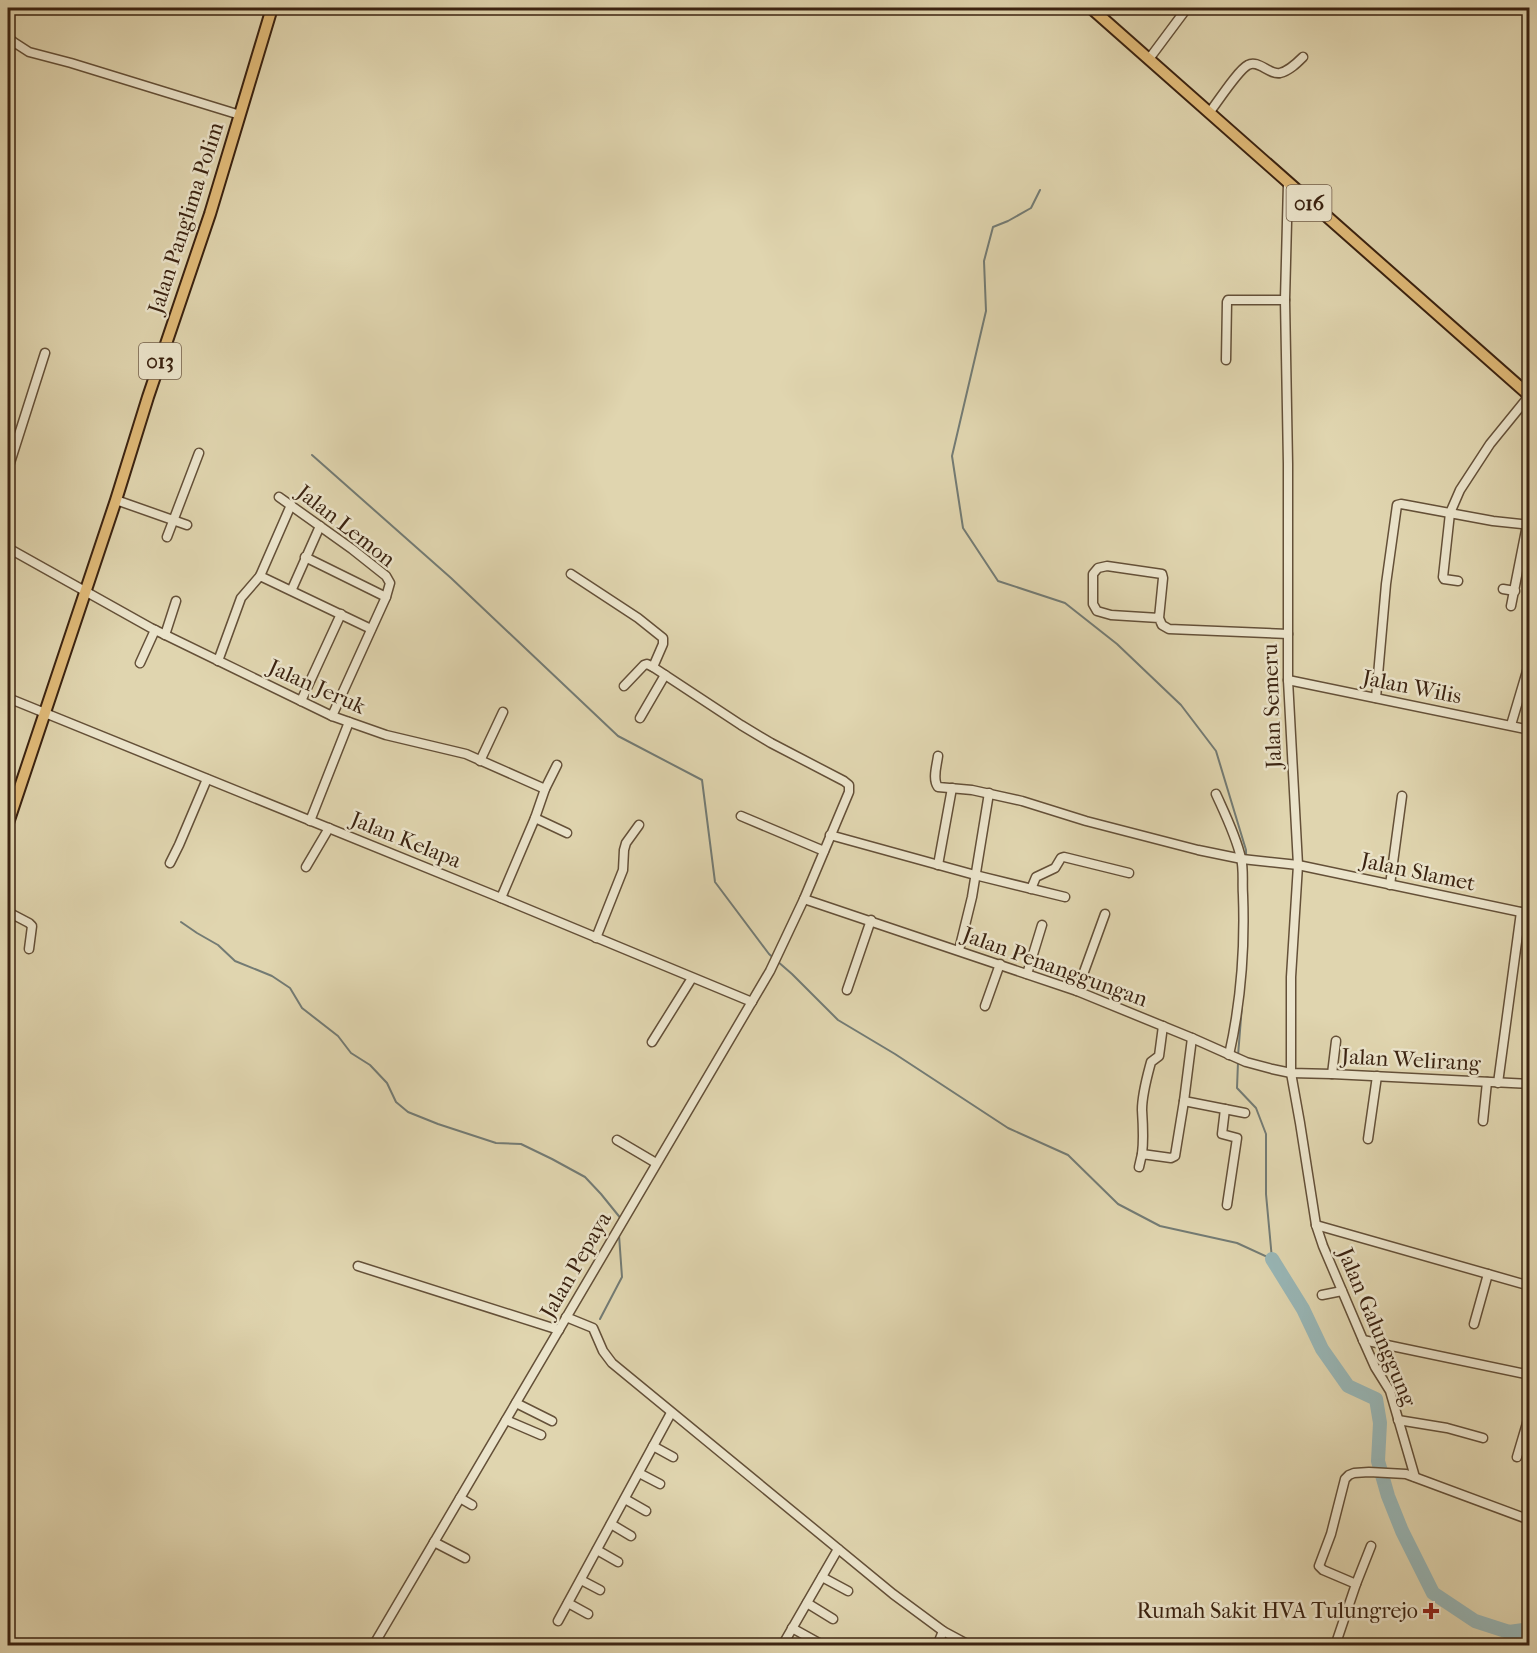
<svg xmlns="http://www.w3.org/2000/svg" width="1537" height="1653" viewBox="0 0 1537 1653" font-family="'IM FELL French Canon',serif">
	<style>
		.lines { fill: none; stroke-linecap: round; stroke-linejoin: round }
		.stream { stroke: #737b74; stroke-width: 2 }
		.river { stroke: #98b6b6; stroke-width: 14 }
		.minor-casing { stroke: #645038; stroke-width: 11 }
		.major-casing { stroke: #3b2311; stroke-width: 14 }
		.minor { stroke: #ebe4cb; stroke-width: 8 }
		.major { stroke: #e0ba78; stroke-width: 10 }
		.poi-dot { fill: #8f2418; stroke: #ebe4cb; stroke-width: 2 }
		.labels { text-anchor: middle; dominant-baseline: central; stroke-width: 5; stroke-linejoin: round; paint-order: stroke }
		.shield { fill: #ebe4cb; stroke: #705d49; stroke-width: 1.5 }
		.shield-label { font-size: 21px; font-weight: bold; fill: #3b2311 }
		.street-label { font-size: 22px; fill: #3b2311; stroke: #ebe4cb }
		.poi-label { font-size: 22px; fill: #3b2311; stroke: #ebe4cb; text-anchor: end }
	</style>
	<rect width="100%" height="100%" fill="#e0d5af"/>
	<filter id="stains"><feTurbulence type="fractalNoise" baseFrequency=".00333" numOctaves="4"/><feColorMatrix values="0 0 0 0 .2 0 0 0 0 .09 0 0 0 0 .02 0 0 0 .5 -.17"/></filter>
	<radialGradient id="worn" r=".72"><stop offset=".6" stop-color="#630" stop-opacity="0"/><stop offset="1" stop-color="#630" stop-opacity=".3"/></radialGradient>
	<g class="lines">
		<!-- stream -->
		<g class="stream">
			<polyline points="1040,190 1031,208 1008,221 993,227 984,261 986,311 952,456 963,528 998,581 1065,603 1117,644 1181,705 1216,751 1246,850 1247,912"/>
			<polyline points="312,455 451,578 618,736 702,780 715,882 769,954 792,974 838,1020 895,1054 1008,1128 1068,1155 1118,1204 1160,1226 1237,1243 1272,1259"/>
			<polyline points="181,922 197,933 218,945 235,961 272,976 290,988 302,1008 338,1036 351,1053 370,1065 387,1083 396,1102 408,1112 438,1124 496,1143 521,1144 552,1159 585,1177 601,1194 622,1220"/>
			<polyline points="1238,1056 1242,1005"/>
			<polyline points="1238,1062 1237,1088 1256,1108 1266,1134 1266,1194 1272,1259"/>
			<polyline points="600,1319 622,1277 619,1235"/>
		</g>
		<!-- river -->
		<polyline class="river" points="1272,1259 1303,1309 1322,1349 1348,1386 1376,1399 1380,1423 1378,1461 1388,1496 1402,1531 1433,1593 1475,1621 1509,1632 1530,1629"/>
		<!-- minor casing -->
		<g class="minor-casing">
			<g id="minor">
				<polyline points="8,40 12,41 29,52 71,63 240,115"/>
				<polyline points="8,55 12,41"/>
				<polyline points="1149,59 1187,8"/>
				<path d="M 1209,113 C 1217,103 1238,70 1248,65 C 1258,59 1269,75 1280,73 C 1289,71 1297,63 1303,57"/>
				<polyline points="1288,183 1285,300 1288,464 1288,680 1298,865 1291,977 1291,1073 1300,1123 1316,1225 1323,1246 1363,1340 1375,1367 1390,1391 1415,1477"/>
				<polyline points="1226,360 1227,302 1228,300 1285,300"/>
				<polyline points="8,469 45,353"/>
				<polyline points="279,497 352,549 386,576 390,583 386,597 332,716"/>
				<polyline points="116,500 187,525"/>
				<polyline points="167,537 199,453"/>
				<polyline points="8,548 151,628 332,716 386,735 466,754 545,789"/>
				<polyline points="305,557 386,597"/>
				<polyline points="260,576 291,505"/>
				<polyline points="1458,581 1444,579 1443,577 1450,513 1460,490 1490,444 1529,396"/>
				<polyline points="292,589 320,526"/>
				<polyline points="1503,589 1515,591"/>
				<polyline points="1511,606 1527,525"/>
				<polyline points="1159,618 1111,615 1097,611 1093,604 1093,574 1098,568 1107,566 1162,574 1163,578 1159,618 1162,625 1169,629 1288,634"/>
				<polyline points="165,635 176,601"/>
				<polyline points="218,661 241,598 260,576 371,629"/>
				<polyline points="140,663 155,630"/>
				<polyline points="1288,680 1530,730"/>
				<polyline points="624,686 644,665 647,664 653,667"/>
				<polyline points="8,698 501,898 752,1002"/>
				<polyline points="1376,698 1386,584 1397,505 1401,504 1493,521 1530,525"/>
				<polyline points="301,701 341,614"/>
				<polyline points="640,718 665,675"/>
				<polyline points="1511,725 1530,661"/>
				<path d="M 938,756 C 937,765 932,779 938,787 L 972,790 L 1022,801 L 1086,821 L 1198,850 L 1242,859 L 1298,865 L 1530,914"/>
				<polyline points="480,761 503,712"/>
				<path d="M 1216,794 C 1225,814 1236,836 1241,858 C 1244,870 1242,883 1243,895 C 1245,949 1241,1002 1229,1055"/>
				<polyline points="741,816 824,851"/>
				<polyline points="535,818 567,833"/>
				<polyline points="310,821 349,722"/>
				<polyline points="830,835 975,875 1065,897"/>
				<polyline points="170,863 179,845 207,779"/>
				<polyline points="938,865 952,788"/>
				<polyline points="306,867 329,828"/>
				<polyline points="1390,885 1402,796"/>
				<polyline points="1031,889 1036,877 1055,868 1061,858 1064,857 1129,873"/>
				<polyline points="501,898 535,818 545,789 557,765"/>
				<polyline points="804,899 1077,991 1192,1038 1246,1062 1272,1069 1291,1073 1332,1074 1530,1084"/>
				<polyline points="8,912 29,923 32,926 29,949"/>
				<polyline points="596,938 623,870 624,850 626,843 639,825"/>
				<polyline points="959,950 972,897 989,793"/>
				<polyline points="1027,974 1042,925"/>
				<polyline points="847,990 871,920"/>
				<polyline points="1077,991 1105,914"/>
				<polyline points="985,1006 1000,964"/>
				<polyline points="1192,1038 1184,1101 1245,1113"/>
				<polyline points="652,1042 692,978"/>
				<polyline points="1332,1074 1336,1041"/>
				<polyline points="1498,1083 1521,912"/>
				<polyline points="1225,1109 1222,1134 1237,1138 1227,1205"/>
				<polyline points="1483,1121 1487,1082"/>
				<polyline points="1368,1139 1377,1076"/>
				<polyline points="617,1140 656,1163"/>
				<path d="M 1142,1154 C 1144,1139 1143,1125 1142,1110 C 1142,1094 1147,1077 1151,1062 L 1159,1056 L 1163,1026"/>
				<polyline points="1139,1167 1142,1154 1171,1158 1175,1156 1184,1101"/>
				<polyline points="1316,1225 1530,1286"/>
				<polyline points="358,1266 559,1330"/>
				<polyline points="1322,1295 1342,1291"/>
				<polyline points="566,1317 593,1328 603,1351 612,1363 893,1594 943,1631 937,1646"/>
				<polyline points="1474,1324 1488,1274"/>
				<polyline points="1363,1340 1530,1375"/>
				<polyline points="516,1403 552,1421"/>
				<polyline points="506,1420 541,1435"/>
				<polyline points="1398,1420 1447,1428 1483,1438"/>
				<polyline points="653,1446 673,1457"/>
				<polyline points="1517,1457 1530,1413"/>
				<polyline points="639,1473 660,1484"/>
				<polyline points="460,1498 472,1505"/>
				<polyline points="625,1499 646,1511"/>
				<polyline points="611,1524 631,1536"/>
				<polyline points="434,1542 465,1558"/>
				<polyline points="597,1550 618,1562"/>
				<polyline points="822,1577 848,1591"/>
				<polyline points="581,1580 600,1590"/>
				<polyline points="1356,1584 1371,1546"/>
				<polyline points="568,1603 588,1614"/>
				<polyline points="807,1603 833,1619"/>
				<polyline points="558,1621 671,1413"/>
				<polyline points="792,1628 819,1643"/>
				<polyline points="943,1631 971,1646"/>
				<polyline points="373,1646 770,971 804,899 849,792 849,785 844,781 771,743 741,725 653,667 663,644 663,638 638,618 571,574"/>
				<polyline points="782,1646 838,1549"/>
				<polyline points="1335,1646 1356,1584 1323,1570 1319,1566 1331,1534 1345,1479 1349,1475 1354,1473 1369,1472 1406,1474 1530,1520"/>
			</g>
		</g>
		<!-- major casing -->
		<g class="major-casing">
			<g id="major">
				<polyline points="1091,8 1530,396"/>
				<polyline points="8,823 116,500 148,397 210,214 272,8"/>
			</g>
		</g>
		<!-- minor -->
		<use href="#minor" class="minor"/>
		<!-- major -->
		<use href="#major" class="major"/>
	</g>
	<!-- markers -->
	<path class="poi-dot" d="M1428 1602h6v6h6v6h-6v6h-6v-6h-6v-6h6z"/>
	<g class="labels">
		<!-- shield labels -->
		<g class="shield">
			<rect x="1286.5" y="185" width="45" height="36" rx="4.5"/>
			<rect x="139" y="343" width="42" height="36" rx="4.5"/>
		</g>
		<g class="shield-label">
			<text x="1309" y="203">016</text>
			<text x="160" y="361">013</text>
		</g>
		<!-- street labels -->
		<g class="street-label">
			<text transform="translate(186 218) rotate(-72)">Jalan Panglima Polim</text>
			<text transform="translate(346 526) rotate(38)">Jalan Lemon</text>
			<text transform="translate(317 687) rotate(24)">Jalan Jeruk</text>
			<text transform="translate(1412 687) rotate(11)">Jalan Wilis</text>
			<text transform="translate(1272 706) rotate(-92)">Jalan Semeru</text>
			<text transform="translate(406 840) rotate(22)">Jalan Kelapa</text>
			<text transform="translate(1418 872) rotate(12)">Jalan Slamet</text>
			<text transform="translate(1055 967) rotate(20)">Jalan Penanggungan</text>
			<text transform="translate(1411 1060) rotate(3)">Jalan Welirang</text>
			<text transform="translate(576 1265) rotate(-60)">Jalan Pepaya</text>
			<text transform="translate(1377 1327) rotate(67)">Jalan Galunggung</text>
		</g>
		<!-- poi labels -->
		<g class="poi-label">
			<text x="1418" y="1611">Rumah Sakit HVA Tulungrejo</text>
		</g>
	</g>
	<!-- margin -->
	<rect width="1537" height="1653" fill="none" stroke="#e0d5af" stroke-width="30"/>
	<rect x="9" y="9" width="1519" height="1635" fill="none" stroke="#3b2311" stroke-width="3"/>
	<rect x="15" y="15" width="1507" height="1623" fill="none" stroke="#3b2311" stroke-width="1.5"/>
	<rect width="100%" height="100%" filter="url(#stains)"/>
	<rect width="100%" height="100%" fill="url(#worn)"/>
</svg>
